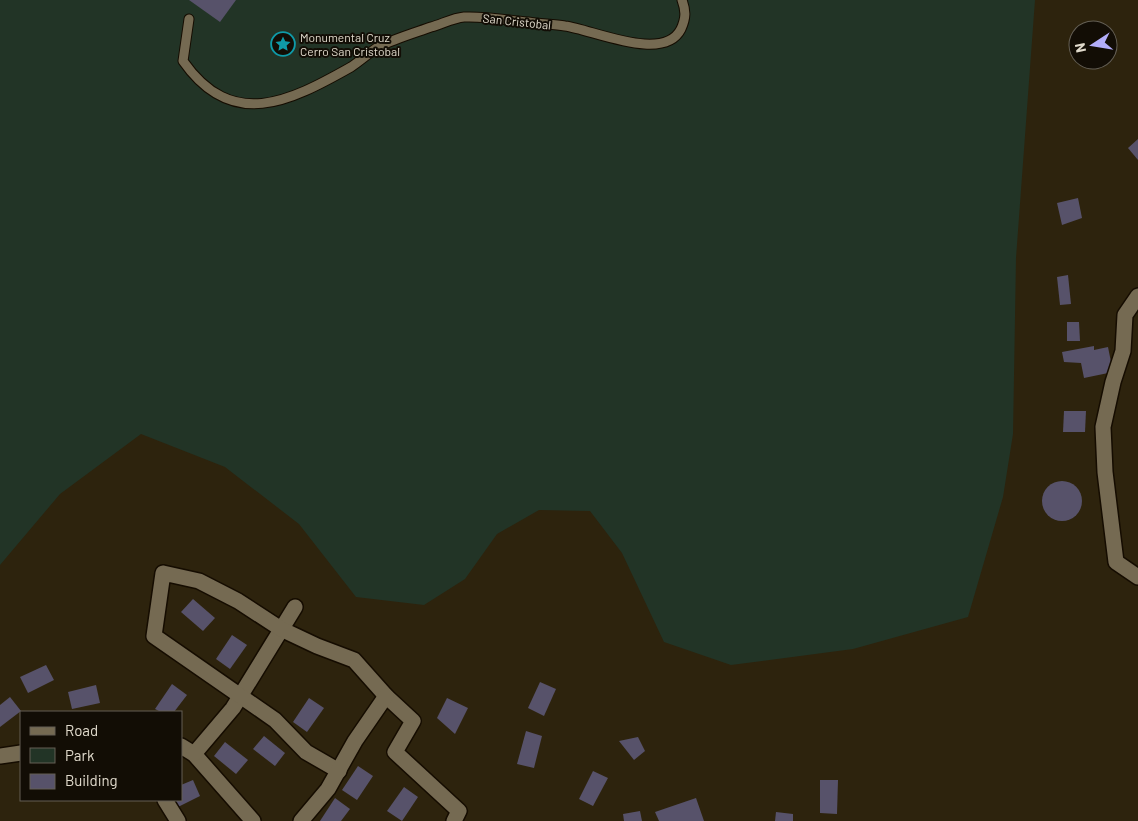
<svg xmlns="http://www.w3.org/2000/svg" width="1138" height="821" viewBox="0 0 1138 821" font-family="Barlow,sans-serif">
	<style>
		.green { fill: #223426 }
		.building { fill: #57526a }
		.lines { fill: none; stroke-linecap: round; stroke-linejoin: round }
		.lane-casing { stroke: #150c00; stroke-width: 11 }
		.street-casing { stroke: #150c00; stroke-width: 18 }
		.lane { stroke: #756a52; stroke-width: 9 }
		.street { stroke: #756a52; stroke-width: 15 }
		.labels { text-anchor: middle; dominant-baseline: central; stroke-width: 4; stroke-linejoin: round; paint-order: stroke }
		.street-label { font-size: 12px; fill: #e0dacc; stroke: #120d05 }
		.poi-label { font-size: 12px; fill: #e0dacc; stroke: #120d05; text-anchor: start }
	</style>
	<rect width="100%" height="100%" fill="#2d230d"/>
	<!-- green -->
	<polygon class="green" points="0,0 1035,0 1016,258 1013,434 1003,497 968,617 853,649 731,665 664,642 622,553 590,511 539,510 497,534 465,579 424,605 356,597 299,524 225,467 141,434 60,494 0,565"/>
	<!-- building -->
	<g class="building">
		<polygon points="189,0 236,0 220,22"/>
		<polygon points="1138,139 1138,160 1128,148"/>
		<polygon points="1078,198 1082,218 1062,225 1057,203"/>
		<polygon points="1068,275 1071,304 1060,305 1057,277"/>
		<polygon points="1067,322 1079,322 1080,341 1067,341"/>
		<polygon points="1094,346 1094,350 1108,347 1113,372 1084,378 1081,363 1064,362 1062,352"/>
		<polygon points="1064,411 1086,411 1085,432 1063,432"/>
		<circle cx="1062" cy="501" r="20"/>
		<polygon points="193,599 215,618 203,631 181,612"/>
		<polygon points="232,635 247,645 230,669 216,659"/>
		<polygon points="46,665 54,680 28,693 20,677"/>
		<polygon points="540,682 556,689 544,716 528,708"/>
		<polygon points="172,684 187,695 174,712 161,712 155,709"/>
		<polygon points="96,685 100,703 72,709 68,692"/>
		<polygon points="10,697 21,711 0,727 0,705"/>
		<polygon points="309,698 324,708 307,732 293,722"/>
		<polygon points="447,698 468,708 455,734 437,718"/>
		<polygon points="526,731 542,736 534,768 517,764"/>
		<polygon points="264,736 285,753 275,766 253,749"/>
		<polygon points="638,737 645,751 634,760 619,741"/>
		<polygon points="225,742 248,760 236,774 214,756"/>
		<polygon points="358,766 373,776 357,800 342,790"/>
		<polygon points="593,771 608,778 593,806 579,799"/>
		<polygon points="193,780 200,796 174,809 170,800 181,800 181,785"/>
		<polygon points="820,780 838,780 837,814 820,813"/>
		<polygon points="404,787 418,797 402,821 387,811"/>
		<polygon points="335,798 350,809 341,821 320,821"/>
		<polygon points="696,798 704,821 659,821 655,812"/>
		<polygon points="640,811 642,821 624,821 623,814"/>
		<polygon points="776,812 793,814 793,821 775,821"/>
	</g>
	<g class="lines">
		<!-- lane casing -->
		<g class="lane-casing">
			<path id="lane" d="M 189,19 L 183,61 C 232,131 289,102 351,67 C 360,61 369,53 378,47 C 394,39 414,33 431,27 C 442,24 453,18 464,17 C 486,16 506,20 528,22 C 540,24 553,24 565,26 C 594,30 664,63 681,29 C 686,18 686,11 682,0"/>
		</g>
		<!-- street casing -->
		<g class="street-casing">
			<g id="street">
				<polyline points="1138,296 1125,315 1123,351 1113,382 1103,427 1105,472 1116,562 1138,577"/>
				<polyline points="181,746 194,754 253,821"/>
				<polyline points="194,754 233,708 295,607"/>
				<polyline points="0,756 21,753"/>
				<polyline points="339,771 306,752 275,720 154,636 163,573 199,581 238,601 281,629 317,646 354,660 386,696 413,721 395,752 459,811 454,821"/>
				<polyline points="165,800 178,821"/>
				<polyline points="301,821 328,789 355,741 386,696"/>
			</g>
		</g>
		<!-- lane -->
		<use href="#lane" class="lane"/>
		<!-- street -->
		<use href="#street" class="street"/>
	</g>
	<!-- icons -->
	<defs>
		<g id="sight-ring" transform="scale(1.25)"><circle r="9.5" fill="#120d05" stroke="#0f9aa8" stroke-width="1.5"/><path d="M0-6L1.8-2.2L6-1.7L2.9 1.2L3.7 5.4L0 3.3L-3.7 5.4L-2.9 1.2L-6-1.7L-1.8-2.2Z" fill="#0f9aa8"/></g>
	</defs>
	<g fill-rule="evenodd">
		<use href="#sight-ring" x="283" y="44"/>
	</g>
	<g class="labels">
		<!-- street labels -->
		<g class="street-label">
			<text transform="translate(517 21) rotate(6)">San Cristobal</text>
		</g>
		<!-- poi labels -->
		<g class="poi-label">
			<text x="300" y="37">Monumental Cruz<tspan x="300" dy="14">Cerro San Cristobal</tspan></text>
		</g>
	</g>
	<!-- legend -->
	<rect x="20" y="711" width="162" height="90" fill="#120d05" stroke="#645f55"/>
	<rect x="30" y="727" width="25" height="8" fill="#756a52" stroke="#645f55"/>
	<text x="65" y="736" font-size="15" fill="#e0dacc">Road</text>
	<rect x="30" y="748" width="25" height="15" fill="#223426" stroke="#645f55"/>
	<text x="65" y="761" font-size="15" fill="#e0dacc">Park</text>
	<rect x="30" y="774" width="25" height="15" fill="#57526a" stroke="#645f55"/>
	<text x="65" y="786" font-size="15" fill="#e0dacc">Building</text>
	<!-- north arrow -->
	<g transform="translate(1093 45) rotate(258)"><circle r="24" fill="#120d05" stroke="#645f55"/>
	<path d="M0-4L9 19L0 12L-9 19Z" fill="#b2adf9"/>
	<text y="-8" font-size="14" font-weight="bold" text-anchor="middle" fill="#e0dacc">N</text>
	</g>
</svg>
